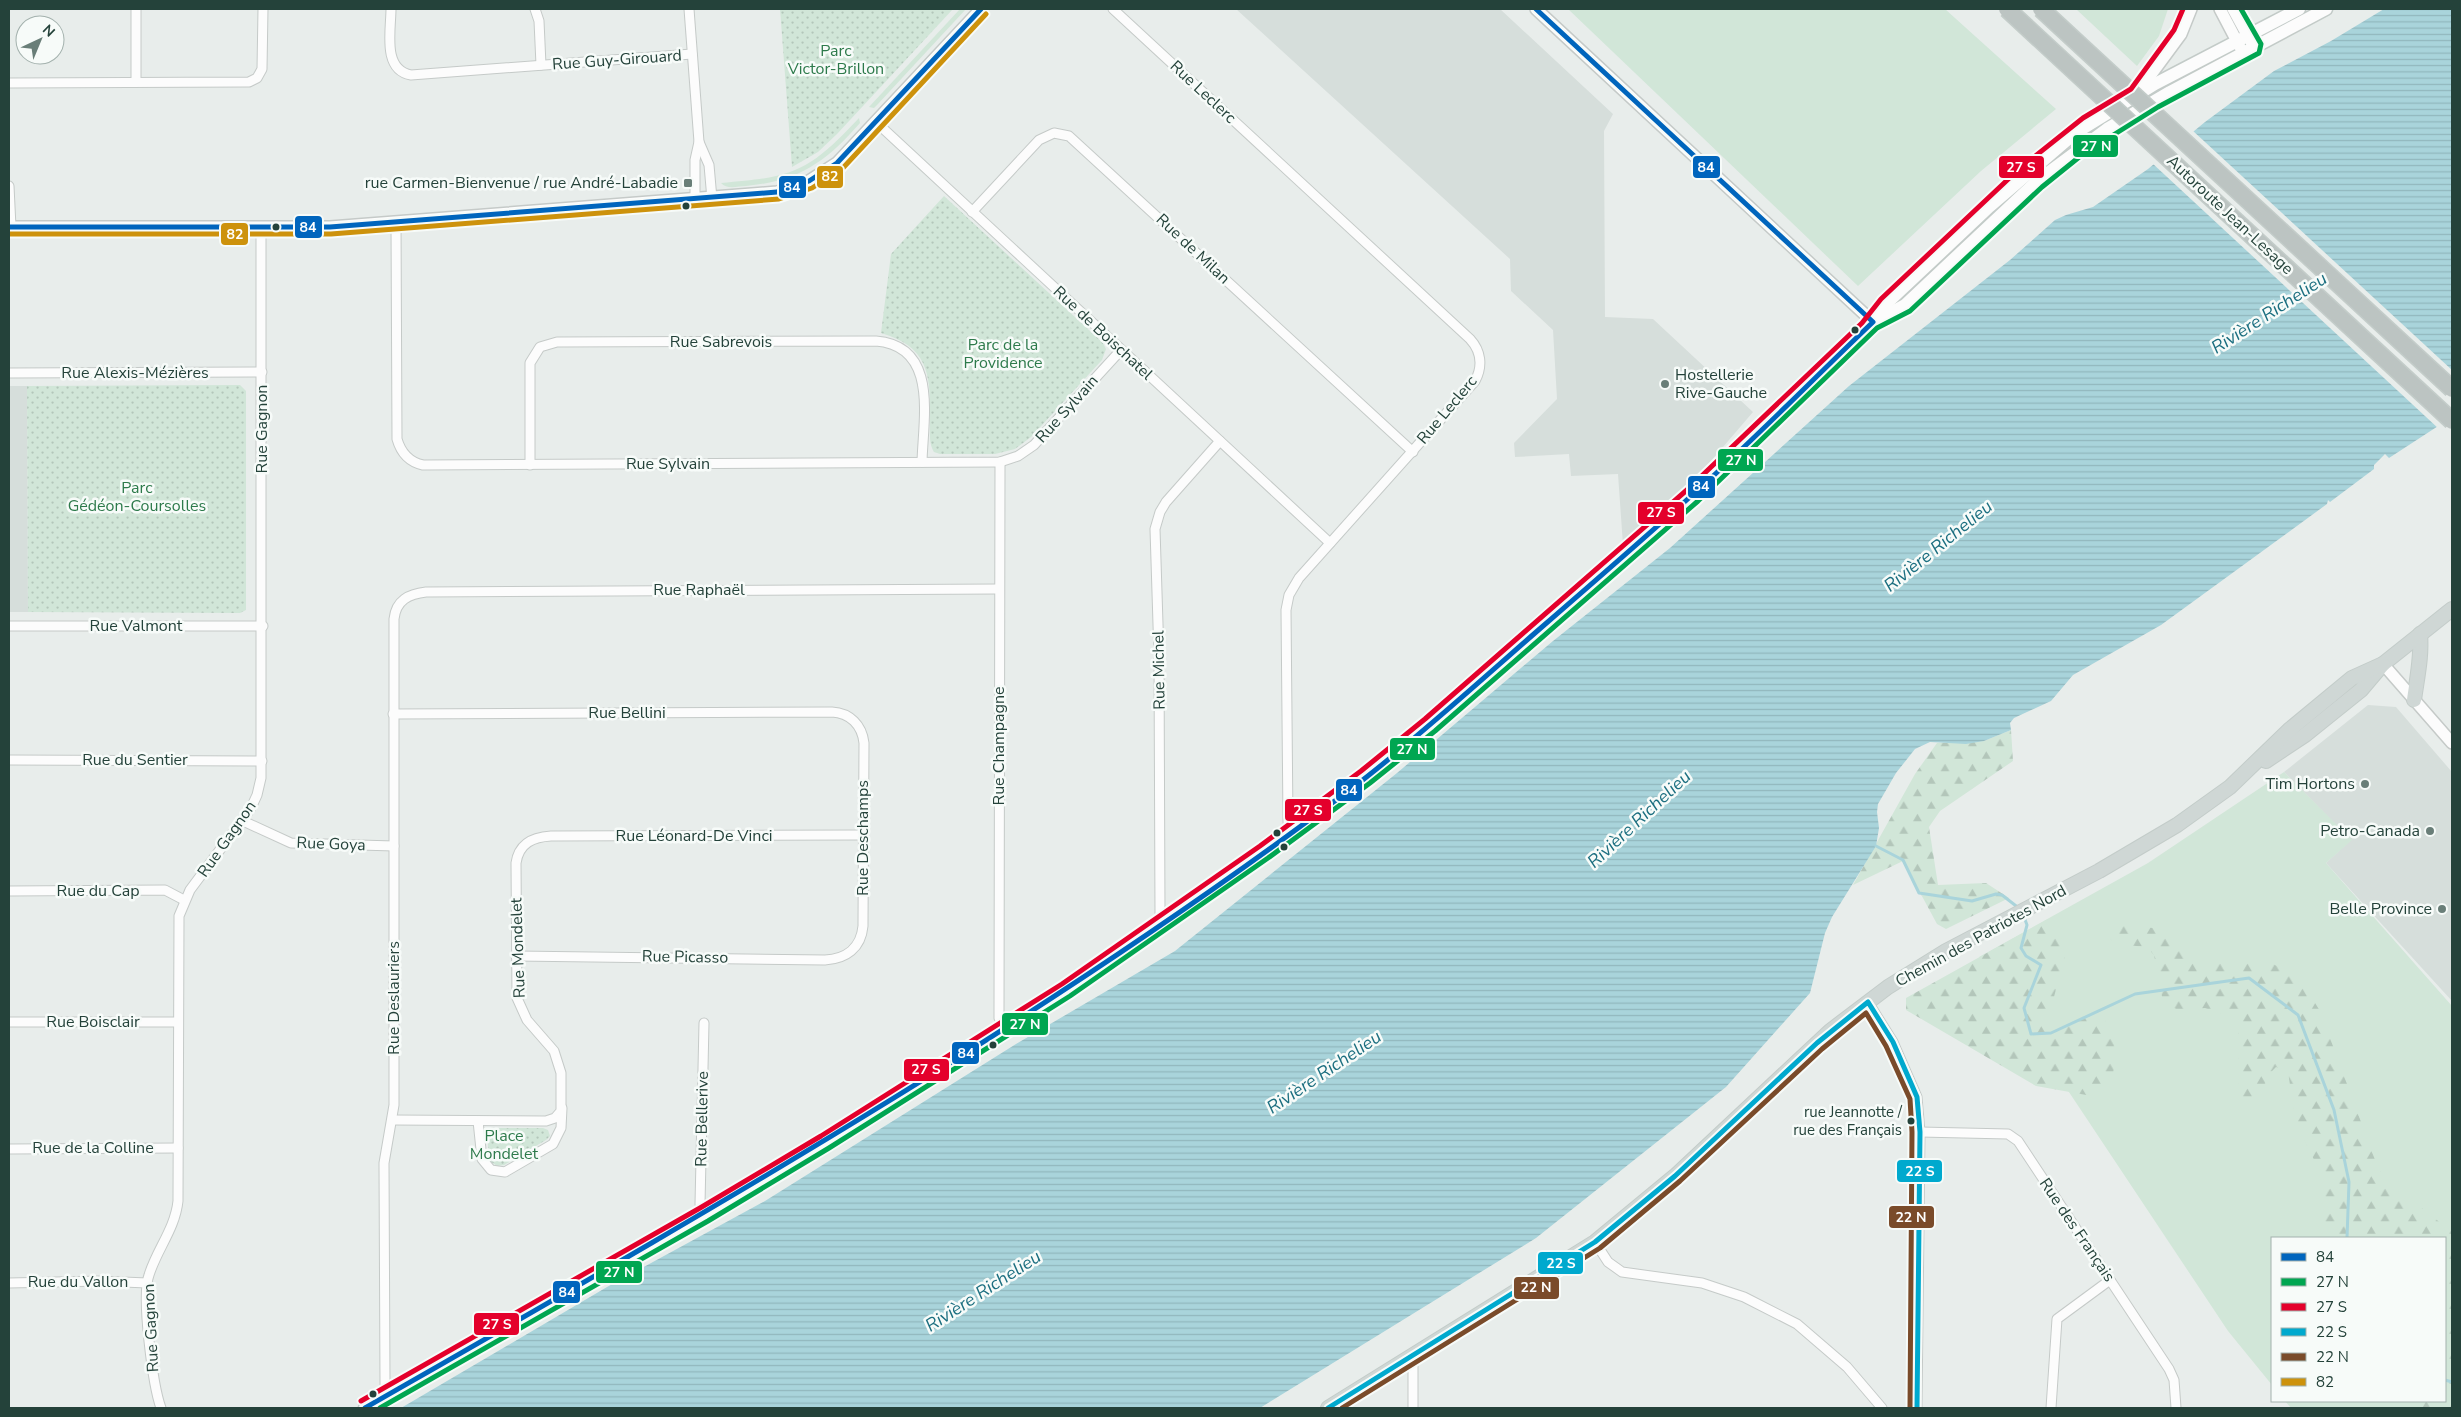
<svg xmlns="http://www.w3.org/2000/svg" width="2461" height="1417" viewBox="0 0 2461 1417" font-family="'Nunito Sans',sans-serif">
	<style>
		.built { fill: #d6dedb }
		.grass { fill: #d1e6d8 }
		.forest { fill: url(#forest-firs) }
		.park { fill: url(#park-dots) }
		.water { fill: url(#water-rules) }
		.pier { fill: #e8edeb }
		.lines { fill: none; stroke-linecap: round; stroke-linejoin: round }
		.stream { stroke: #a9d4db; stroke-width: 3 }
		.minor-casing { stroke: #c5cac8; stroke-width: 11 }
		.tertiary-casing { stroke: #c5cac8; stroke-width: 14 }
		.secondary-casing { stroke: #c3cbc8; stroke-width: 15 }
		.primary-casing { stroke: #c3ccc9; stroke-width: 16 }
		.minor { stroke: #fcfcfc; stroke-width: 9 }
		.tertiary { stroke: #fcfcfc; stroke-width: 11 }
		.secondary { stroke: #fcfcfc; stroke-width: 12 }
		.primary { stroke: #cfd7d5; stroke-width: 14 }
		.motorway-bridge-casing { stroke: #c3ccc9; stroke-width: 19; stroke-linecap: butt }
		.motorway-bridge { stroke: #bcc4c2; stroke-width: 16 }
		.bus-1-casing { stroke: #f7fbf9; stroke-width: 9 }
		.bus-2-casing { stroke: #f7fbf9; stroke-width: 9 }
		.bus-3-casing { stroke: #f7fbf9; stroke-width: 9 }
		.bus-4-casing { stroke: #f7fbf9; stroke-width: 9 }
		.bus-5-casing { stroke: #f7fbf9; stroke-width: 9 }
		.bus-6-casing { stroke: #f7fbf9; stroke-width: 9 }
		.bus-1 { stroke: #0065bd; stroke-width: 5 }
		.bus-2 { stroke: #00a651; stroke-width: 5 }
		.bus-3 { stroke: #e4002b; stroke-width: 5 }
		.bus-4 { stroke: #00a9ce; stroke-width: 5 }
		.bus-5 { stroke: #7a4b2a; stroke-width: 5 }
		.bus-6 { stroke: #cd920c; stroke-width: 5 }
		.poi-dot { fill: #697e78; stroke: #f7fbf9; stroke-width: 2 }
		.bus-dot { fill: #24423a; stroke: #f7fbf9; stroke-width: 2 }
		.labels { text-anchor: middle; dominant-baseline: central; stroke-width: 5; stroke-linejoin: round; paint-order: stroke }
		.bus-label { font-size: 15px; fill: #24423a; stroke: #f7fbf9; text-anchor: end }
		.park-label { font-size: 16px; fill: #2d7a4b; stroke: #f7fbf9 }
		.street-label { font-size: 16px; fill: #24423a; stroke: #f7fbf9 }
		.poi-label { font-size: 16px; fill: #24423a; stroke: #f7fbf9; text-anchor: end }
		.water-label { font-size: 18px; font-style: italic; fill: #1c6f80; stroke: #f7fbf9 }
		.line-badge { stroke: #f7fbf9; stroke-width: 2 }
		.badge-label { font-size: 14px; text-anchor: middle; font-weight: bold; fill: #fff }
	</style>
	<defs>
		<pattern id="forest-firs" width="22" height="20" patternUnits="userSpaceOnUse" patternTransform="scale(1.25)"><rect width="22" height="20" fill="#d1e6d8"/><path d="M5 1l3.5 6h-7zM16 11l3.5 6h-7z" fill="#b3c6ba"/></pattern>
		<pattern id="park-dots" width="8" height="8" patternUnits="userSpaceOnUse" patternTransform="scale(1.25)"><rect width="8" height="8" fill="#d1e6d8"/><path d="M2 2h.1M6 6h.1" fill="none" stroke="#b3c6ba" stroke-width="1.8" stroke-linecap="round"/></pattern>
		<pattern id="water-rules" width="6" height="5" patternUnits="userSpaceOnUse" patternTransform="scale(1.25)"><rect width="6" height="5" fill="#a9d4db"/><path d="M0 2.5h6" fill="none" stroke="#91b7bd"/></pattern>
	</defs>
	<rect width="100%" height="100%" fill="#e8edeb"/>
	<!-- built -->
	<g class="built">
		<polygon points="1236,9 1500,9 1613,114 1604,131 1605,317 1653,319 1753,412 1687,489 1623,545 1618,474 1571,476 1569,454 1515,457 1514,443 1557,399 1553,330 1511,291 1510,259"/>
		<polygon points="9,386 27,386 28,612 9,612"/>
		<polygon points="2368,705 2396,707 2452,772 2452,1001 2326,863 2351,840 2284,772"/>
	</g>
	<!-- grass -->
	<g class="grass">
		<polygon points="960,9 966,9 877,105 874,108 869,107"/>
		<polygon points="1568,9 1945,9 2056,109 1981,171 1858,286"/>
		<polygon points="2076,9 2168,9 2159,36 2137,66"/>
		<path d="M 859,118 L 860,123 C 826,162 799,181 746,186 C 738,186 727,190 721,183 C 795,177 808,172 859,118 Z"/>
		<polygon points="2284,772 2352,840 2326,863 2452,1006 2452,1408 2291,1408 2285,1401 2445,1401 2445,1238 2272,1238 2272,1385 2228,1331 1979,957 2148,863"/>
	</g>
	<!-- forest -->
	<g class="forest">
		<polygon points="2011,730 2013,761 1940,811 1929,827 1938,885 1986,883 2009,898 1946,929 1937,924 1903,861 1853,885 1915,774 1937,743 1984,741"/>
		<polygon points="2048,919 2065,956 2048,1019 2051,1033 2101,1009 2116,1050 2112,1084 2092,1096 2036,1086 1906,1010 1906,998"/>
		<polygon points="2116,923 2160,929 2176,938 2185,957 2202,963 2267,961 2299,977 2320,1011 2378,1168 2390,1183 2452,1232 2452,1408 2419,1408 2410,1401 2445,1401 2445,1238 2324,1238 2325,1200 2319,1170 2296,1123 2288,1072 2276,1067 2267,1076 2262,1098 2255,1104 2245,1103 2239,1092 2238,1024 2229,1017 2205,1008 2178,1010 2163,1002 2154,955 2147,947 2115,944 2108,936 2109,929"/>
	</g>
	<!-- park -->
	<g class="park">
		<polygon points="780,9 953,9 837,134 818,152 792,167"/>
		<path d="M 944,196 L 1103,343 L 1106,349 L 1102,360 L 1031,437 L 1015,449 L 995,454 L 940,454 L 934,452 C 929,444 930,435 930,425 C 930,380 933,348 881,333 L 891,254 Z"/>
		<polygon points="240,385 246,391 246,610 240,613 28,612 27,386"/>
		<polygon points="496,1128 543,1128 548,1130 550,1136 546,1140 504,1165 497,1166 490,1161 487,1137 489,1131"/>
	</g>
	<!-- water -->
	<polygon class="water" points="2384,9 2452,9 2452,417 2389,458 2385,454 2374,465 2374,469 2330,502 2328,500 2327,504 2161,625 2073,675 2051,701 2014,718 2010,723 2011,730 1984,741 1966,744 1930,742 1915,749 1896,773 1878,804 1877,812 1879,828 1876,846 1832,917 1825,933 1810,993 1726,1087 1536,1238 1260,1408 401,1408 607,1287 765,1201 1016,1044 1175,951 1397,773 1553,641 1670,548 1849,386 2010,260 2055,220 2066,215 2093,207 2148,169 2205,122 2274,71 2331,41"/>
	<!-- pier -->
	<polygon class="pier" points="2192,130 2452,370 2452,420 2439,429 2152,163"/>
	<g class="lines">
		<!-- stream -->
		<g class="stream">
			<polyline points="1876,846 1903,860 1919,893 1972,901 1996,894 2002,895 2020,909"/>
			<polyline points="2023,914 2027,925 2021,948 2026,956 2041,965 2024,1008 2031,1034 2051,1033 2135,994 2249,978 2298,1015 2334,1110 2349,1182 2347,1238"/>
			<polyline points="2445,1380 2452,1382"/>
		</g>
		<!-- minor casing -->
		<g class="minor-casing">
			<g id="minor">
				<polyline points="136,9 136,82"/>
				<path d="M 391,9 C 391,30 382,70 411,75 L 692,54"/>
				<polyline points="535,9 539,21 541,65"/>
				<polyline points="689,9 699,142 695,160 695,200"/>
				<path d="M 1113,9 L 1470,339 C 1481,351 1483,366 1475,381 L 1299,578 L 1289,595 L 1286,610 L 1288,822 L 1293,831"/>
				<polyline points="9,83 249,82 257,78 262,69 263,9"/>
				<polyline points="876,122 1330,543"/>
				<polyline points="699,142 709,165 712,199"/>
				<polyline points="9,186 11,227"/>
				<polyline points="972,212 1039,140 1054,133 1069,136 1413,452"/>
				<path d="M 396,223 L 397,439 C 401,453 409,462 423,465 L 1000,462 L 1018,456 L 1034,445 L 1121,350"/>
				<polyline points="9,373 262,372"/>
				<polyline points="1000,462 999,1018 1004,1029"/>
				<path d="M 530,465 L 530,363 L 540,347 L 557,342 L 876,341 C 939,346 923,419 922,462"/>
				<polyline points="9,626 263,626"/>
				<path d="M 393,714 L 832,712 C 850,713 862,725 864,743 L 863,926 C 861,948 846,959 825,960 L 516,956"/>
				<polyline points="9,760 262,761"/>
				<polyline points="243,821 291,843 394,846"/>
				<polyline points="9,891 165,890 184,900"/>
				<polyline points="1165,921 1160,913 1159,656 1155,529 1160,512 1166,502 1220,441"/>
				<polyline points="1868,1002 1893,1042 1917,1097 1920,1132 1917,1408"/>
				<polyline points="9,1022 178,1022"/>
				<path d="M 393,1120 L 546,1121 L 555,1118 L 561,1111 L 561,1073 L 554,1051 L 527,1020 L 517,998 L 516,863 C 519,843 533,837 551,836 L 863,835"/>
				<polyline points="478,1121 482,1159 491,1170 505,1172 553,1144 561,1128 562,1108"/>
				<polyline points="1920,1132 2008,1134 2018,1141 2169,1369 2174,1380 2176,1408"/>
				<polyline points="9,1149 178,1148"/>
				<polyline points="704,1214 700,1204 704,1023"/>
				<polyline points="1595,1242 1608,1262 1622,1272 1702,1283 1744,1297 1797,1324 1847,1367 1882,1408"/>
				<polyline points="9,1283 100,1281 147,1283"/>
				<polyline points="1413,1357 1413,1408"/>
				<path d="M 389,1394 L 385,1384 L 384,1163 L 394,1105 L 394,619 C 396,600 409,594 426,592 L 999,589"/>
				<path d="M 161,1408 C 153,1386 141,1296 149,1275 C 157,1249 175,1229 178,1201 L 179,916 L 190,890 L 251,808 L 257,795 L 261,778 L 261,227"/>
				<polyline points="2051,1408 2057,1319 2110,1280"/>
			</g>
		</g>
		<!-- tertiary casing -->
		<g class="tertiary-casing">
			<g id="tertiary">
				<polyline points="1536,9 1873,322"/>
				<polyline points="2220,9 2241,49"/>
				<polyline points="2233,9 2252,44"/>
				<polyline points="2136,95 2181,34 2191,9"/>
				<polyline points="9,227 330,227 777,192 809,181 837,163 981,9"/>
				<polyline points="2383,664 2452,743"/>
			</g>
		</g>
		<!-- secondary casing -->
		<g class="secondary-casing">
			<g id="secondary">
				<polyline points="1878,320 1905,305 2037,181 2107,129 2170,92 2326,9"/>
				<polyline points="365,1408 704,1214 825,1142 1066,990 1264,852 1366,777 1430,725 1693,495 1868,328 1886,304 1989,207 2074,134 2155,84 2299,9"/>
			</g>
		</g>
		<!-- primary casing -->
		<g class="primary-casing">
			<g id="primary">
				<path d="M 2414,700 C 2417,678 2422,656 2420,634"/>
				<polyline points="2266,761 2305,735 2361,690 2383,664 2452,609"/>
				<polyline points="1328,1408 1595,1242 1675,1176 1830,1031 1888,987 1946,951 2099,871 2177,825 2230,787 2289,730 2352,678 2383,664"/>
			</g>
		</g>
		<!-- minor -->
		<use href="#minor" class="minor"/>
		<!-- tertiary -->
		<use href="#tertiary" class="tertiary"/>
		<!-- secondary -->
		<use href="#secondary" class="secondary"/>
		<!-- primary -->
		<use href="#primary" class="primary"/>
		<!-- motorway-bridge casing -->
		<g class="motorway-bridge-casing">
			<g id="motorway-bridge">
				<polyline points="2007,9 2452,421"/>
				<polyline points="2041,9 2452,389"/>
			</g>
		</g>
		<!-- motorway-bridge -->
		<use href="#motorway-bridge" class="motorway-bridge"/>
		<!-- bus-1 casing -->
		<g class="bus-1-casing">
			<g id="bus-1">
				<polyline points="9,227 330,227 777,192 809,181 837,163 981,9"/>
				<path d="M 365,1408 C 707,1212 1050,1018 1364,779 C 1423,733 1479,682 1535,633 C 1587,588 1639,543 1690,497 C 1753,441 1812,380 1873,322 L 1536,9"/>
			</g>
		</g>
		<!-- bus-2 casing -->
		<g class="bus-2-casing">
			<polyline id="bus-2" points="380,1408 708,1221 829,1148 1070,996 1268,858 1370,783 1435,731 1698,501 1877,328 1910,311 2042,187 2083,154 2158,107 2259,53 2261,44 2241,9"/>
		</g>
		<!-- bus-3 casing -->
		<g class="bus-3-casing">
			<polyline id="bus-3" points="361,1401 700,1208 821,1136 1062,984 1260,846 1361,771 1425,719 1688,489 1862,323 1881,299 2019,169 2083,118 2131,89 2174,30 2183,9"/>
		</g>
		<!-- bus-4 casing -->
		<g class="bus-4-casing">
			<polyline id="bus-4" points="1328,1408 1595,1242 1675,1176 1817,1043 1868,1002 1893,1042 1917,1097 1920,1132 1917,1408"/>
		</g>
		<!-- bus-5 casing -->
		<g class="bus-5-casing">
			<polyline id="bus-5" points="1342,1408 1600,1248 1680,1181 1822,1049 1866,1013 1886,1046 1910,1099 1912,1132 1910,1408"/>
		</g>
		<!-- bus-6 casing -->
		<g class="bus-6-casing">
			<polyline id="bus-6" points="9,234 331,234 779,199 812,188 842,169 986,14"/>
		</g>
		<!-- bus-1 -->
		<use href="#bus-1" class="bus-1"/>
		<!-- bus-2 -->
		<use href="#bus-2" class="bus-2"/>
		<!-- bus-3 -->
		<use href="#bus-3" class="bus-3"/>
		<!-- bus-4 -->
		<use href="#bus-4" class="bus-4"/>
		<!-- bus-5 -->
		<use href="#bus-5" class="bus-5"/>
		<!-- bus-6 -->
		<use href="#bus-6" class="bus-6"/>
	</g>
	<!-- markers -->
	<g class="poi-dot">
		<rect x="683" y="178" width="10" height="10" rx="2.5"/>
		<circle cx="1665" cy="384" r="5"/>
		<circle cx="2365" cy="784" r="5"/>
		<circle cx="2430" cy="831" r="5"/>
		<circle cx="2442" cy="909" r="5"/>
	</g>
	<g class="bus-dot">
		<circle cx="686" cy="206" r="4.5"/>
		<circle cx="276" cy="227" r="4.5"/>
		<circle cx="1855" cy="330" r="4.5"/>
		<circle cx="1277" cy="833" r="4.5"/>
		<circle cx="1284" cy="847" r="4.5"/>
		<circle cx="993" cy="1045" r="4.5"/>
		<circle cx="1911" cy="1121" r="4.5"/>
		<circle cx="373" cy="1394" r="4.5"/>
	</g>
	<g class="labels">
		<!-- bus labels -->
		<g class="bus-label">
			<text x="1902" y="1112">rue Jeannotte /<tspan x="1902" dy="18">rue des Français</tspan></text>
		</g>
		<!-- park labels -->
		<g class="park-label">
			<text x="836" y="51">Parc<tspan x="836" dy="18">Victor-Brillon</tspan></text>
			<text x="1003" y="345">Parc de la<tspan x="1003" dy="18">Providence</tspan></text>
			<text x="137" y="488">Parc<tspan x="137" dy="18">Gédéon-Coursolles</tspan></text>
			<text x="504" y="1136">Place<tspan x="504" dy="18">Mondelet</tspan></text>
		</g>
		<!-- street labels -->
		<g class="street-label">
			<text transform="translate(617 60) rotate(-4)">Rue Guy-Girouard</text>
			<text transform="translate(1203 92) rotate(43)">Rue Leclerc</text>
			<text transform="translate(2230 215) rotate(43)">Autoroute Jean-Lesage</text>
			<text transform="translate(1193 249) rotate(43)">Rue de Milan</text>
			<text transform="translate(1103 333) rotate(43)">Rue de Boischatel</text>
			<text x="721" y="342">Rue Sabrevois</text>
			<text x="135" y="373">Rue Alexis-Mézières</text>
			<text transform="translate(1067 409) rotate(-48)">Rue Sylvain</text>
			<text transform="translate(1447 410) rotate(-50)">Rue Leclerc</text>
			<text transform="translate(262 429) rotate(-90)">Rue Gagnon</text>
			<text x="668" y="464">Rue Sylvain</text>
			<text x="699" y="590">Rue Raphaël</text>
			<text x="136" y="626">Rue Valmont</text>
			<text transform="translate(1159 670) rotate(-91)">Rue Michel</text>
			<text x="627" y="713">Rue Bellini</text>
			<text transform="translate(999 746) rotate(-90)">Rue Champagne</text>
			<text x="135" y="760">Rue du Sentier</text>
			<text x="694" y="836">Rue Léonard-De Vinci</text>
			<text transform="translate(863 838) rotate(-90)">Rue Deschamps</text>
			<text transform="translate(227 839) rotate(-55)">Rue Gagnon</text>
			<text transform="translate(331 844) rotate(2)">Rue Goya</text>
			<text x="98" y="891">Rue du Cap</text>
			<text transform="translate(1981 936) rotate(-29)">Chemin des Patriotes Nord</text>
			<text transform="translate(518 948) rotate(-92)">Rue Mondelet</text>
			<text transform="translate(685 957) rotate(1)">Rue Picasso</text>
			<text transform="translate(394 998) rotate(-90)">Rue Deslauriers</text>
			<text x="93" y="1022">Rue Boisclair</text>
			<text transform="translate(702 1119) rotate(-89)">Rue Bellerive</text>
			<text x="93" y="1148">Rue de la Colline</text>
			<text transform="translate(2077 1230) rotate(56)">Rue des Français</text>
			<text x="78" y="1282">Rue du Vallon</text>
			<text transform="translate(151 1328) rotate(-93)">Rue Gagnon</text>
		</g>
		<!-- poi labels -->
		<g class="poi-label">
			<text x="678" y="183">rue Carmen-Bienvenue / rue André-Labadie</text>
			<text x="1675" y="375" text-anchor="start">Hostellerie<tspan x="1675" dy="18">Rive-Gauche</tspan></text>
			<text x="2355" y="784">Tim Hortons</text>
			<text x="2420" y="831">Petro-Canada</text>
			<text x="2432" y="909">Belle Province</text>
		</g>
		<!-- water labels -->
		<g class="water-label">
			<text transform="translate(2269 313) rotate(-33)">Rivière Richelieu</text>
			<text transform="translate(1938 546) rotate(-39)">Rivière Richelieu</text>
			<text transform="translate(1639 819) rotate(-43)">Rivière Richelieu</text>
			<text transform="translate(1324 1072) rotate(-34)">Rivière Richelieu</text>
			<text transform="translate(983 1291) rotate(-33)">Rivière Richelieu</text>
		</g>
	</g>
	<g class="line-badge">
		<rect x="2072" y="134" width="47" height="24" rx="5" fill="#00a651"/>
		<rect x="1998" y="155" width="47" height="24" rx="5" fill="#e4002b"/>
		<rect x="1692" y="155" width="29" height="24" rx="5" fill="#0065bd"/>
		<rect x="816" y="165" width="28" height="24" rx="5" fill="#cd920c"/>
		<rect x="778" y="175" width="29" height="24" rx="5" fill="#0065bd"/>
		<rect x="294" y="215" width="29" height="24" rx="5" fill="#0065bd"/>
		<rect x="220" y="222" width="29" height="24" rx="5" fill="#cd920c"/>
		<rect x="1717" y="448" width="47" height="24" rx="5" fill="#00a651"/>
		<rect x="1687" y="475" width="29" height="24" rx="5" fill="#0065bd"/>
		<rect x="1637" y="501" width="48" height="24" rx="5" fill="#e4002b"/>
		<rect x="1389" y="737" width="47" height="24" rx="5" fill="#00a651"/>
		<rect x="1335" y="778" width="28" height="24" rx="5" fill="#0065bd"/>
		<rect x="1284" y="798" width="48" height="24" rx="5" fill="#e4002b"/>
		<rect x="1001" y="1012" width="48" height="24" rx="5" fill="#00a651"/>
		<rect x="951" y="1041" width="29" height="24" rx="5" fill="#0065bd"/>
		<rect x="903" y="1058" width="47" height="24" rx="5" fill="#e4002b"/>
		<rect x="1896" y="1159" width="47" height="24" rx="5" fill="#00a9ce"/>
		<rect x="1888" y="1205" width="47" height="24" rx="5" fill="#7a4b2a"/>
		<rect x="1537" y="1251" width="47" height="24" rx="5" fill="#00a9ce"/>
		<rect x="595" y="1260" width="48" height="24" rx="5" fill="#00a651"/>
		<rect x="1513" y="1276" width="47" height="24" rx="5" fill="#7a4b2a"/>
		<rect x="552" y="1280" width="29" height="24" rx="5" fill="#0065bd"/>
		<rect x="473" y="1312" width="47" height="24" rx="5" fill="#e4002b"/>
	</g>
	<g class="badge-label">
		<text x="2096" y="151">27 N</text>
		<text x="2021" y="172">27 S</text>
		<text x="1706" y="172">84</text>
		<text x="830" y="181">82</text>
		<text x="792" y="192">84</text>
		<text x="308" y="232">84</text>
		<text x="235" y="239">82</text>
		<text x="1741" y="465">27 N</text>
		<text x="1701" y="491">84</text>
		<text x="1661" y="517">27 S</text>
		<text x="1412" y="754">27 N</text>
		<text x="1349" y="795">84</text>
		<text x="1308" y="815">27 S</text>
		<text x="1025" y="1029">27 N</text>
		<text x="966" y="1058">84</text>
		<text x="926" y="1074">27 S</text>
		<text x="1920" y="1176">22 S</text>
		<text x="1911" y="1222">22 N</text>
		<text x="1561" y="1268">22 S</text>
		<text x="619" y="1277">27 N</text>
		<text x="1536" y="1292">22 N</text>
		<text x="567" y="1297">84</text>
		<text x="497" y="1329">27 S</text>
	</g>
	<!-- border -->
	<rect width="2461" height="1417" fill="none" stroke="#24423a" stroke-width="20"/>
	<!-- legend -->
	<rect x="2271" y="1237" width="175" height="165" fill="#f7fbf9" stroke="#a3b1ad"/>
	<rect x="2281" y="1253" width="25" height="8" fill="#0065bd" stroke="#a3b1ad"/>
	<text x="2316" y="1262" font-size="15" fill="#24423a">84</text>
	<rect x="2281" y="1278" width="25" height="8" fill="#00a651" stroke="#a3b1ad"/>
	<text x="2316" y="1287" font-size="15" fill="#24423a">27 N</text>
	<rect x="2281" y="1303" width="25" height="8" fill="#e4002b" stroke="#a3b1ad"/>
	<text x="2316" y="1312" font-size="15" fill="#24423a">27 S</text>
	<rect x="2281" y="1328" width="25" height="8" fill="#00a9ce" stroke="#a3b1ad"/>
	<text x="2316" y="1337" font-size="15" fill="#24423a">22 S</text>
	<rect x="2281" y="1353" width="25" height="8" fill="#7a4b2a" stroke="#a3b1ad"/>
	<text x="2316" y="1362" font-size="15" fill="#24423a">22 N</text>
	<rect x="2281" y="1378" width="25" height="8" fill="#cd920c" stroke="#a3b1ad"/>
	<text x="2316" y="1387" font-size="15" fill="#24423a">82</text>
	<!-- north arrow -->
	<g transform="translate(40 40) rotate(44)"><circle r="24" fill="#f7fbf9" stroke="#a3b1ad"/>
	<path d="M0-4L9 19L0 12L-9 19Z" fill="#697e78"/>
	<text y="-8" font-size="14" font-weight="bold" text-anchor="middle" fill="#24423a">N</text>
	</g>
</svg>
